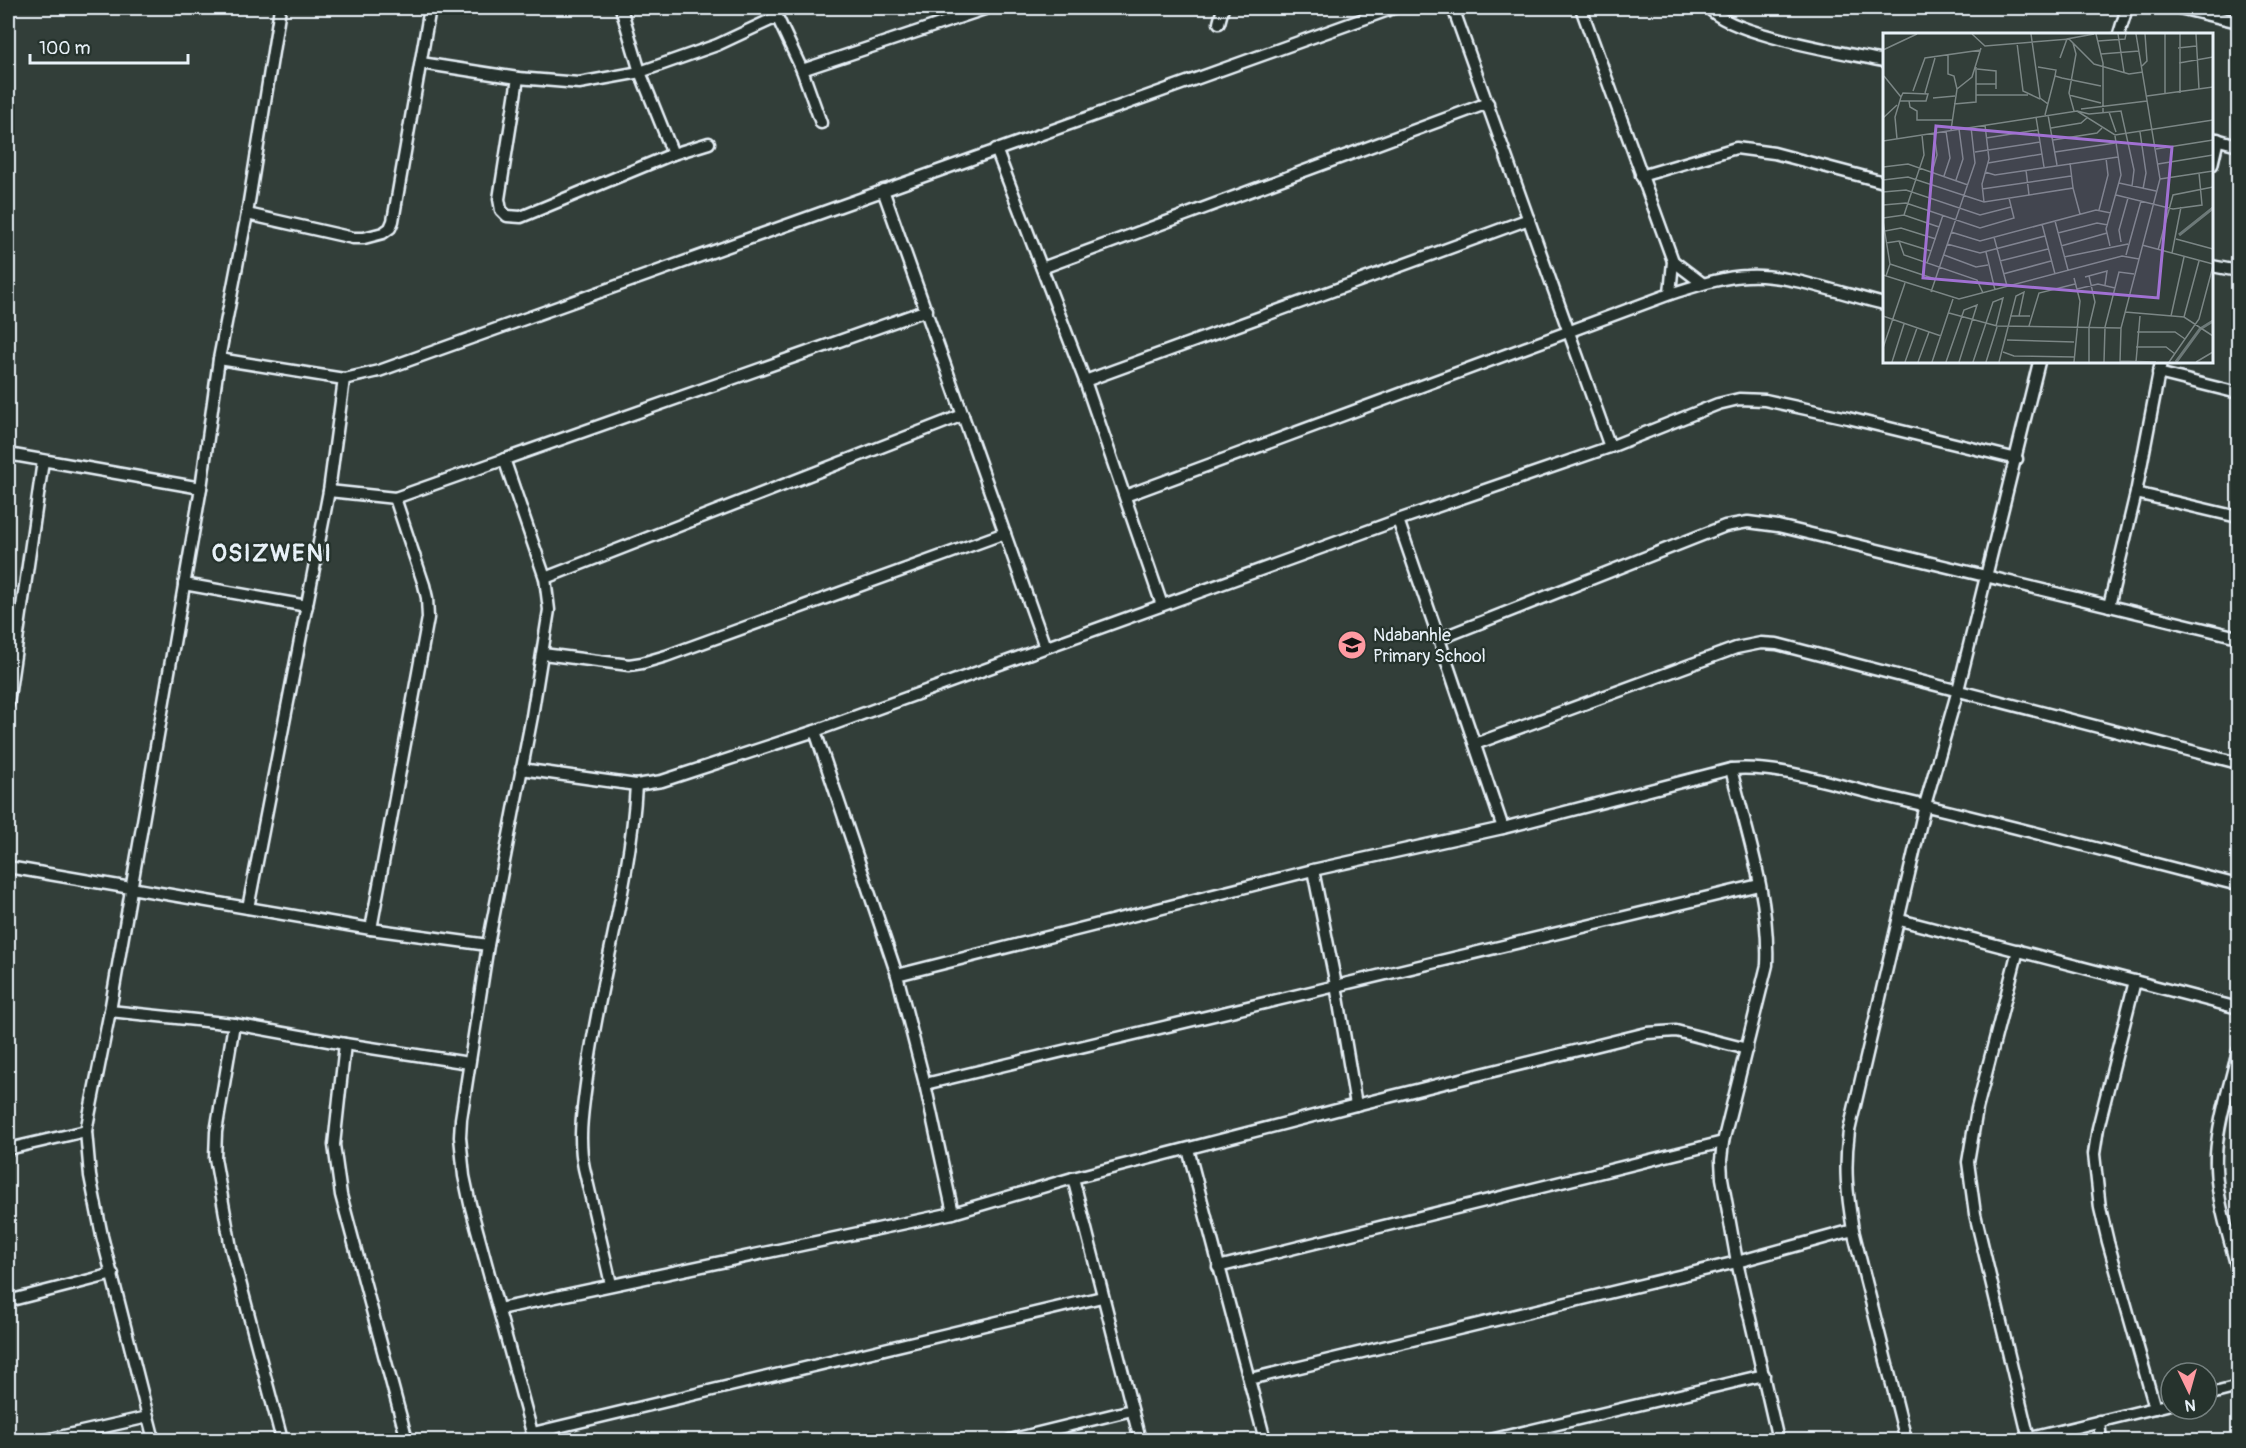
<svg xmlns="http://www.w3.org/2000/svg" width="2246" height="1448" viewBox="0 0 2246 1448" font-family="Pangolin,sans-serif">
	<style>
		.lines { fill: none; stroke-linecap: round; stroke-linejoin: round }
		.minor-casing { stroke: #e8f1f8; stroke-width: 15 }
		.minor { stroke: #26332d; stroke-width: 10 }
		.labels { text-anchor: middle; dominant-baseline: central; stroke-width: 4.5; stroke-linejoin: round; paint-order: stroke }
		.poi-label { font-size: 18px; fill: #e8f1f8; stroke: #26332d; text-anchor: start }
		.district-label { font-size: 24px; font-weight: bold; letter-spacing: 1.5px; fill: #e8f1f8; stroke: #26332d }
		.inset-river { fill: none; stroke: #6d7978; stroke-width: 3 }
		.inset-road { fill: none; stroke: #7b8685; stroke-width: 1.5 }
		.view { fill: #a171d3; fill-opacity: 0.15; stroke: #a171d3; stroke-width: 3 }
		.inset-edge { fill: none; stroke: #e8f1f8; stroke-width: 3 }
	</style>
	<rect width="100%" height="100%" fill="#323e39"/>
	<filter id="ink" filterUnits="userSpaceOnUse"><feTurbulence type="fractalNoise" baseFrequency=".0167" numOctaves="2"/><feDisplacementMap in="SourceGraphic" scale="12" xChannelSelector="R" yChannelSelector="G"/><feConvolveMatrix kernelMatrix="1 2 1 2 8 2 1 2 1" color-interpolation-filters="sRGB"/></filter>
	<g filter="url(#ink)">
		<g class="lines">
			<!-- minor casing -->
			<g class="minor-casing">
				<g id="minor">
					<polyline points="621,8 640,72 673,154"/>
					<polyline points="773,8 802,70 821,123"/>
					<polyline points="1453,8 1610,447"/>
					<polyline points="1581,8 1673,261 1670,294"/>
					<path d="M 1709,8 C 1730,35 1847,53 1884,61"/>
					<polyline points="2179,8 2238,22"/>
					<polyline points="1219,23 1223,8"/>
					<polyline points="2119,34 2127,8"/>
					<polyline points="421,63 518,78 579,83 640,72 717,45 777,17"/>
					<polyline points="802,70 988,8"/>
					<polyline points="518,78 499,199 501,210 507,216 521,217 673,154 709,143"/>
					<polyline points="2212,138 2238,145"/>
					<polyline points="996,149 1085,381 1162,605"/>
					<polyline points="2212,165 2218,139"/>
					<polyline points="1641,176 1736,148 1774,153 1884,182"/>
					<polyline points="883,190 1045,647"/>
					<polyline points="247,214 353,238 364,238 383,233 390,228 393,221 430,8"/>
					<polyline points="1673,261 1702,283"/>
					<polyline points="2212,266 2238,271"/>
					<polyline points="1042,268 1488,103"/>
					<polyline points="219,359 344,379 379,371 1394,8"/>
					<polyline points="2158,373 2238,393"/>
					<polyline points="1085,381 1529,219"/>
					<polyline points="8,454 201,488"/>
					<polyline points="504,459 545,578 549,610 532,716 488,945 461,1119 460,1137 464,1176 470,1204 534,1440"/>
					<polyline points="329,491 395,498 927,310"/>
					<polyline points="2136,493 2238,517"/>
					<path d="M 1125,496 L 1670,294 C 1696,286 1721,277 1747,276 C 1785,273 1847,295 1884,304"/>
					<polyline points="1398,520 1439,639"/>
					<polyline points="545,578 963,415"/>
					<polyline points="184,584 307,606"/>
					<polyline points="2109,606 2136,493 2161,362"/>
					<polyline points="543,654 629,665 642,663 666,656 1005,533"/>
					<polyline points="8,704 43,461"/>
					<polyline points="815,731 897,975"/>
					<polyline points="1475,744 1736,648 1761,643 1777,644 2238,763"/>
					<polyline points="521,769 636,785 662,781 815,731 1398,520 1610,447 1718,404 1739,399 1765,400 1848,418 2017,459"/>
					<path d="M 1731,769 C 1747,833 1770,899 1767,965 L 1723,1142 L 1721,1160 L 1722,1178 L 1737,1262 L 1778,1440"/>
					<polyline points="1503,828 1439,639 1725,526 1748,522 1778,526 2238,637"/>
					<polyline points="8,867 371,929 488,945"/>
					<polyline points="1313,870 1336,985 1356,1105"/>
					<polyline points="248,908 329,491 344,379"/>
					<polyline points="1900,920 2238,1008"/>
					<polyline points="371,929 428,618 427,598 424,585 395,498"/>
					<polyline points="2018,950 1977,1109 1968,1162 1975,1214 2029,1439"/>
					<polyline points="2135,981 2098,1128 2094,1154 2100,1208 2108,1242 2155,1408"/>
					<polyline points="110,1011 234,1024 345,1044 469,1063"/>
					<polyline points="234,1024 216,1132 215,1158 231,1248 282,1440"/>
					<polyline points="345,1044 334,1145 341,1195 407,1440"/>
					<path d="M 2238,1051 C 2230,1085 2218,1120 2216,1155 C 2214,1192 2229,1236 2238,1272"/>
					<polyline points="925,1084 1759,885"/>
					<polyline points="8,1149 86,1131"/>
					<polyline points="1188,1149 1265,1440"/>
					<polyline points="1073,1178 1140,1440"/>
					<path d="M 953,1213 L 925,1084 L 897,975 L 1313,870 L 1503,828 L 1731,769 C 1780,765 1832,784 1879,795 C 2000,822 2119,855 2238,885"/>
					<polyline points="1218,1267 1723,1142"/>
					<path d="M 611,1284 L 584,1168 C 577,1135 584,1103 588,1069 C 601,974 631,881 636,785"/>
					<polyline points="8,1301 113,1274"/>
					<polyline points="499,1309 953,1213 1073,1178 1356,1105 1647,1033 1676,1031 1747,1049"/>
					<polyline points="1250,1379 1737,1262 1853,1230"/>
					<polyline points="2207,1395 2238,1387"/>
					<polyline points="2099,1421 2101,1440"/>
					<polyline points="533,1433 1102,1297"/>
					<polyline points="46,1440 148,1417"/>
					<polyline points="154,1440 102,1236 90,1176 86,1131 110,1011 201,488 219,359 247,214 280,8"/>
					<polyline points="1010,1440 1132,1410"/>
					<polyline points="1490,1440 1764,1375"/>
					<path d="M 1906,1440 L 1853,1230 C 1847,1194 1844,1168 1849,1131 L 1925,805 L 1958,690 L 2039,362"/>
					<polyline points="2023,1440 2171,1404"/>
				</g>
			</g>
			<!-- minor -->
			<use href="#minor" class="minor"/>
		</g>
	</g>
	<!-- icons -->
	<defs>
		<g id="school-disc" transform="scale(1.5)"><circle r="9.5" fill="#ff9aa2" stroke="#26332d"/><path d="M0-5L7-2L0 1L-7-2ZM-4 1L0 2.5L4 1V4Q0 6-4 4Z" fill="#111"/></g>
	</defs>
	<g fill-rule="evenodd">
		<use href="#school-disc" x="1352" y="645"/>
	</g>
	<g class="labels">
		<!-- poi labels -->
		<g class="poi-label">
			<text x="1373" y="635">Ndabanhle<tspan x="1373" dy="21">Primary School</tspan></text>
		</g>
		<!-- district labels -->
		<g class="district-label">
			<text x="272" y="553">OSIZWENI</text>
		</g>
	</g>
	<!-- overview -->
	<g transform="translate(1883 33)">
		<rect width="330" height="330" fill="#323e39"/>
		<path class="inset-river" d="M 296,202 L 330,175M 293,329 L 317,296 L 330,288"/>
		<path class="inset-road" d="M 89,1 L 102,13 L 186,6 L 211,31 L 246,41 L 260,39M 148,1 L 157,65 L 165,71M 213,1 L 220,30 L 220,79M 235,1 L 241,39M 282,1 L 282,61M 297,1 L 297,60M 313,1 L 316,56M 215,8 L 242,6 L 243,1M 134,10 L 140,58 L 157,66M 190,10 L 193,21 L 186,60 L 191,78M 295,15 L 313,13M 0,17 L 34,1M 218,21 L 256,18M 65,22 L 65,41 L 71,43 L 74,56 L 68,97M 177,25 L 184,6 L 211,1M 296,30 L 330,24M 259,33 L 264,28 L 262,1M 155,34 L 173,37 L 172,43 L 179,45 L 218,53M 94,36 L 113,38 L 113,56M 1,43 L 18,64M 93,51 L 113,51M 74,56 L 89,44 L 98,15M 30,58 L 42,25 L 98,17M 42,60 L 52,25M 93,62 L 145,62M 186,62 L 218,70M 264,63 L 330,54M 50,65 L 72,63M 26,68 L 27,74 L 34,78 L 34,87 L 69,87M 71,71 L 93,69 L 93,34M 198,76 L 264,68M 194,78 L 206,81 L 238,78 L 251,137 L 249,153M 226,79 L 233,99M 162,82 L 172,43M 165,82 L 174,132M 153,84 L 161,134M 0,85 L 14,72M 168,95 L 198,90 L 205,84M 257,99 L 263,140 L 260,156M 103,105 L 155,97M 14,106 L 12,84 L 18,64 L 20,60 L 45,61 L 43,68 L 17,68M 170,107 L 214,100 L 219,95M 0,108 L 194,78 L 232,102 L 330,87M 273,116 L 330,107M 92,119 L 157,109M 172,119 L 232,110M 105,130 L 159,121M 275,131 L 330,122M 0,134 L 25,131 L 85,152M 143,137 L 146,162M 49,139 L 54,122 L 51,100M 102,139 L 112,142 L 235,124M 61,143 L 67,125 L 63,98M 277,146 L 330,138M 0,147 L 25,144 L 101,169 L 190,155 L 187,130M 73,147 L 80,126 L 76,96M 236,150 L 273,158M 190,155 L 197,181M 99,156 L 188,143M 0,159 L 23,157 L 97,182 L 128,174M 233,162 L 290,176 L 319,172 L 316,140M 101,169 L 99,151 L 106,126 L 102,92M 0,172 L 23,170 L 97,195 L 131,185 L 126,165M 216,177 L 225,142 L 223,125M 21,182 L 41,122 L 39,102M 0,185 L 21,182 L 56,194M 0,188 L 7,231 L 3,243M 172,188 L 185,237M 159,191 L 172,241M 2,198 L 18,195 L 53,206M 68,199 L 97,208 L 213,177 L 228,180M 175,200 L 214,190 L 225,192M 111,204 L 124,253M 293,206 L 330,216M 16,208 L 21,222 L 94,247 L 100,260M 238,209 L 236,197 L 245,165M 3,210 L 16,208 L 48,218M 64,211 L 97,220 L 162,203M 259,212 L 330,231M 178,213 L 224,200M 227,213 L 223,196 L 238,142 L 232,103M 275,217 L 290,162 L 330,154M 103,219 L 112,257M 289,220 L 298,174M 61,222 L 93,234 L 105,232M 243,222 L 258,168M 181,224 L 245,211M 117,228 L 165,216M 44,230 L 60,182M 7,231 L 52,246M 120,241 L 168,228M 0,242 L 76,266 L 239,223 L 256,226M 202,244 L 224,238 L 222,252M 191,245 L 197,268 L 191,329M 194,256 L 215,251 L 232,255M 48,259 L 92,130 L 88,94M 242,279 L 301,284 L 330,303M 66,280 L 114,293 L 238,295M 0,283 L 58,303M 127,283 L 147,283M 288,283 L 301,224M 301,284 L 316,228M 146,293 L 156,260 L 192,251M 254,299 L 292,299 L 302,306M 124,307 L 191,309M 253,314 L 283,314 L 292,321M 0,315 L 22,250M 120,319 L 131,323 L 191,324M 237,328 L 273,329M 9,329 L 21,291M 22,329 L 34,295M 35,329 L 46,299M 49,329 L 70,266M 63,329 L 81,277 L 94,272 L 76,329M 90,329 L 110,269 L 120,265 L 113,293M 103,329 L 114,294M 116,329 L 133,263 L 141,259 L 136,283M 206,329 L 206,294 L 212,269 L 206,243M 221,329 L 222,294 L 236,239 L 251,241M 237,329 L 238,295 L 277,146 L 253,1M 253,329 L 257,283M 286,329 L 316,286 L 330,233M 313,329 L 330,319"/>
		<path class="view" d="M 53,93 L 289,114 L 275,265 L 40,245 Z"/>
		<rect width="330" height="330" class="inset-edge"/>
	</g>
	<!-- margin -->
	<rect width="2246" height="1448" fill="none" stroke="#26332d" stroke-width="30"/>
	<rect x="15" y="15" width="2216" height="1418" fill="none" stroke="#e8f1f8" stroke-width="2" filter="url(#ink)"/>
	<!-- north arrow -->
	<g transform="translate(2189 1391) rotate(175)"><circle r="28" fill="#26332d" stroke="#747f7e" stroke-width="1.5"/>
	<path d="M0-4.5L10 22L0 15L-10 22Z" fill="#ff9aa2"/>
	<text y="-9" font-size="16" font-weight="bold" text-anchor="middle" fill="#e8f1f8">N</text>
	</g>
	<!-- scale -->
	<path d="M30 54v9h158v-9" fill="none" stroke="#e8f1f8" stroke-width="3"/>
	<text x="39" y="54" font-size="18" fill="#e8f1f8" stroke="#26332d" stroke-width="4.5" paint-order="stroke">100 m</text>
</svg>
